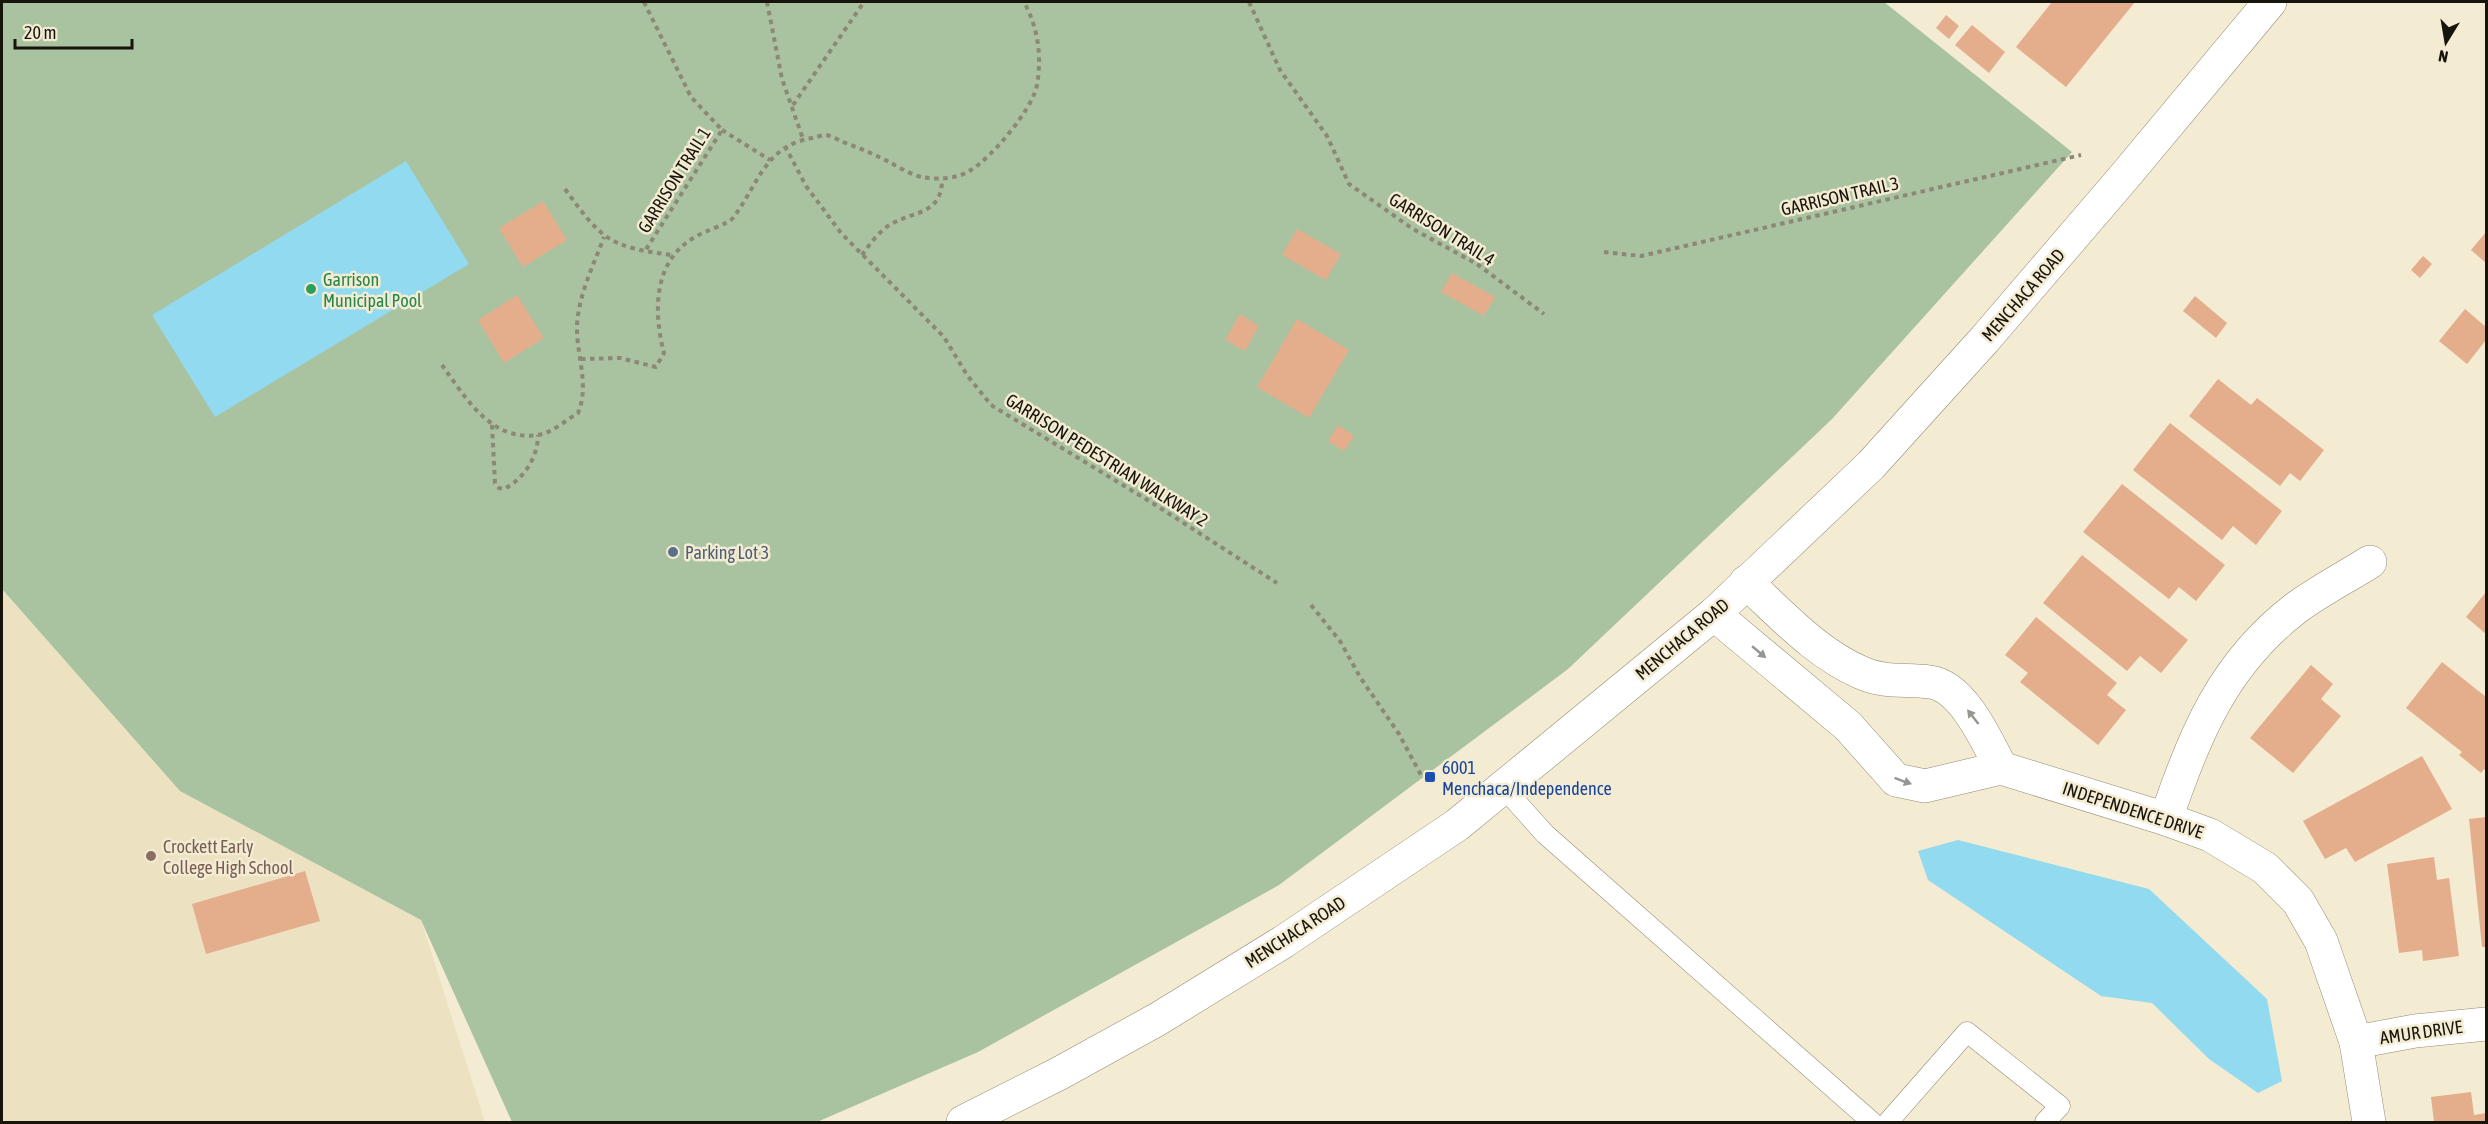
<svg xmlns="http://www.w3.org/2000/svg" width="2488" height="1124" viewBox="0 0 2488 1124" font-family="'Asap Condensed',sans-serif">
	<style>
		.built { fill: #ece2c1 }
		.green { fill: #a9c2a0 }
		.water { fill: #92daef }
		.building { fill: #e4ae8d }
		.lines { fill: none; stroke-linecap: round; stroke-linejoin: round }
		.lane-casing { stroke: #938b74; stroke-width: 21 }
		.street-casing { stroke: #938b74; stroke-width: 34 }
		.secondary-casing { stroke: #938b74; stroke-width: 34 }
		.path { stroke: #8d8775; stroke-width: 4; stroke-dasharray: 4.5 4.5; stroke-linecap: butt }
		.lane { stroke: #fff; stroke-width: 20 }
		.street { stroke: #fff; stroke-width: 33 }
		.secondary { stroke: #fff; stroke-width: 33 }
		.oneway { fill: #979591 }
		.leisure-dot { fill: #2e9e5b; stroke: #f3ebd2; stroke-width: 2 }
		.service-dot { fill: #5c6f8a; stroke: #f3ebd2; stroke-width: 2 }
		.transit-dot { fill: #1a4fb4; stroke: #f3ebd2; stroke-width: 2 }
		.education-dot { fill: #8d6e63; stroke: #f3ebd2; stroke-width: 2 }
		.labels { text-anchor: middle; dominant-baseline: central; stroke-width: 5; stroke-linejoin: round; paint-order: stroke }
		.street-label { font-size: 18px; fill: #17140b; stroke: #f3ebd2 }
		.leisure-label { font-size: 18px; fill: #27864d; stroke: #f3ebd2; text-anchor: start }
		.service-label { font-size: 18px; fill: #4e5e75; stroke: #f3ebd2; text-anchor: start }
		.transit-label { font-size: 18px; fill: #164399; stroke: #f3ebd2; text-anchor: start }
		.education-label { font-size: 18px; fill: #785e54; stroke: #f3ebd2; text-anchor: start }
	</style>
	<rect width="100%" height="100%" fill="#f3ebd2"/>
	<!-- built -->
	<polygon class="built" points="2,589 180,791 421,920 485,1122 2,1122"/>
	<!-- green -->
	<polygon class="green" points="2,2 1884,2 2072,152 1832,419 1568,669 1279,885 978,1052 817,1122 512,1122 421,920 180,791 2,589"/>
	<!-- water -->
	<g class="water">
		<polygon points="406,161 469,264 215,417 152,315"/>
		<polygon points="1958,840 2149,889 2267,999 2282,1081 2258,1093 2209,1059 2152,1003 2101,996 1928,880 1918,851"/>
	</g>
	<!-- building -->
	<g class="building">
		<polygon points="2052,2 2135,2 2066,87 2016,47"/>
		<polygon points="1946,15 1959,26 1949,39 1936,28"/>
		<polygon points="1972,25 2005,52 1989,73 1955,45"/>
		<polygon points="543,201 567,240 523,267 499,228"/>
		<polygon points="1297,229 1341,254 1326,280 1282,255"/>
		<polygon points="2486,232 2486,263 2471,250"/>
		<polygon points="2423,256 2432,264 2420,278 2411,270"/>
		<polygon points="1452,273 1495,297 1484,316 1441,292"/>
		<polygon points="517,295 544,338 504,363 478,320"/>
		<polygon points="2195,296 2227,323 2216,338 2183,311"/>
		<polygon points="2465,309 2486,327 2486,340 2467,364 2439,341"/>
		<polygon points="1240,314 1259,326 1245,351 1225,340"/>
		<polygon points="1297,319 1349,350 1309,418 1257,387"/>
		<polygon points="2218,379 2251,405 2257,398 2324,450 2300,481 2290,473 2280,486 2189,416"/>
		<polygon points="2170,423 2282,511 2256,545 2233,526 2222,540 2133,470"/>
		<polygon points="1338,425 1354,436 1344,451 1328,441"/>
		<polygon points="2122,484 2225,565 2196,601 2179,587 2169,599 2083,532"/>
		<polygon points="2082,555 2188,640 2161,673 2140,656 2127,671 2043,603"/>
		<polygon points="2486,592 2486,634 2466,617"/>
		<polygon points="2036,617 2117,683 2107,695 2126,710 2098,745 2020,682 2028,673 2005,655"/>
		<polygon points="2442,662 2486,697 2486,771 2484,769 2481,773 2459,755 2462,752 2406,708"/>
		<polygon points="2311,665 2333,684 2321,699 2341,716 2293,773 2250,738"/>
		<polygon points="2422,756 2452,809 2355,862 2346,848 2325,859 2303,821"/>
		<polygon points="2486,817 2486,947 2482,947 2469,819"/>
		<polygon points="2434,857 2437,880 2449,878 2459,956 2423,961 2422,950 2399,953 2387,864"/>
		<polygon points="305,871 320,921 206,954 192,904"/>
		<polygon points="2471,1092 2474,1115 2486,1113 2486,1122 2434,1122 2431,1097"/>
	</g>
	<g class="lines">
		<!-- lane casing -->
		<g class="lane-casing">
			<g id="lane">
				<polyline points="1503,787 1545,834 1872,1122"/>
				<polyline points="1888,1122 1967,1032 2060,1106 2045,1122"/>
			</g>
		</g>
		<!-- street casing -->
		<g class="street-casing">
			<g id="street">
				<path d="M 1746,582 C 1782,615 1817,654 1862,673 C 1884,683 1906,679 1930,682 C 1963,686 1987,741 2001,768"/>
				<polyline points="1714,614 1848,726 1896,780 1925,786 2001,768 2166,819 2210,835 2265,868 2298,901 2321,941 2356,1042 2369,1122"/>
				<path d="M 2166,819 C 2194,735 2224,663 2296,608 C 2319,591 2346,577 2370,562"/>
				<polyline points="2356,1042 2415,1031 2486,1024"/>
			</g>
		</g>
		<!-- secondary casing -->
		<g class="secondary-casing">
			<polyline id="secondary" points="963,1122 1060,1073 1158,1019 1283,942 1457,825 1714,614 1871,465 1985,339 2124,177 2270,2"/>
		</g>
		<!-- path -->
		<g class="path">
			<polyline points="644,2 691,97 722,130 645,251"/>
			<polyline points="767,2 782,79 803,139"/>
			<polyline points="1249,2 1280,70 1327,136 1349,184 1413,229 1477,264 1544,314"/>
			<polyline points="793,105 864,2"/>
			<polyline points="722,130 770,160"/>
			<polyline points="785,146 806,186 841,233 944,337 967,375 991,405 1154,504 1277,583"/>
			<path d="M 565,189 C 602,240 609,247 672,255"/>
			<polyline points="1604,252 1641,256 2081,155"/>
			<path d="M 862,255 C 870,244 879,231 891,224 C 915,211 942,214 942,179"/>
			<path d="M 581,359 L 620,358 L 656,367 L 664,353 C 653,311 653,259 697,236 C 705,231 728,224 733,218 C 758,185 765,145 813,138 C 817,137 822,135 826,135 C 832,136 838,140 843,142 C 859,148 874,154 889,162 C 899,167 911,175 922,177 C 937,180 958,179 971,170 C 991,158 1033,109 1037,85 C 1042,55 1038,28 1024,2"/>
			<path d="M 442,365 C 465,397 491,442 538,435 C 552,433 566,420 578,413 C 590,385 576,354 577,326 C 578,296 594,264 604,237"/>
			<path d="M 492,425 L 495,483 L 499,488 L 504,489 C 524,479 538,457 538,435"/>
			<polyline points="1311,605 1340,641 1360,677 1399,734 1422,777 1430,777"/>
		</g>
		<!-- lane -->
		<use href="#lane" class="lane"/>
		<!-- street -->
		<use href="#street" class="street"/>
		<!-- secondary -->
		<use href="#secondary" class="secondary"/>
	</g>
	<!-- one-way arrows -->
	<defs><path id="oneway-solid" d="M-6-.8H1V-3.2L6.5 0L1 3.2V.8H-6Z" transform="scale(1.5)"/></defs>
	<g class="oneway">
		<use href="#oneway-solid" transform="translate(1759 652) rotate(40)"/>
		<use href="#oneway-solid" transform="translate(1973 717) rotate(-128)"/>
		<use href="#oneway-solid" transform="translate(1903 781) rotate(20)"/>
	</g>
	<!-- markers -->
	<circle class="leisure-dot" cx="311" cy="289" r="6"/>
	<circle class="service-dot" cx="673" cy="552" r="6"/>
	<rect class="transit-dot" x="1424" y="771" width="12" height="12" rx="3"/>
	<circle class="education-dot" cx="151" cy="856" r="6"/>
	<g class="labels">
		<!-- street labels -->
		<g class="street-label">
			<text transform="translate(674 180) rotate(-58)">GARRISON TRAIL 1</text>
			<text transform="translate(1840 196) rotate(-13)">GARRISON TRAIL 3</text>
			<text transform="translate(1442 229) rotate(32)">GARRISON TRAIL 4</text>
			<text transform="translate(2023 295) rotate(-49)">MENCHACA ROAD</text>
			<text transform="translate(1107 460) rotate(32)">GARRISON PEDESTRIAN WALKWAY 2</text>
			<text transform="translate(1682 639) rotate(-40)">MENCHACA ROAD</text>
			<text transform="translate(2133 810) rotate(18)">INDEPENDENCE DRIVE</text>
			<text transform="translate(1295 932) rotate(-33)">MENCHACA ROAD</text>
			<text transform="translate(2421 1032) rotate(-8)">AMUR DRIVE</text>
		</g>
		<!-- leisure labels -->
		<g class="leisure-label">
			<text x="323" y="279">Garrison<tspan x="323" dy="21">Municipal Pool</tspan></text>
		</g>
		<!-- service labels -->
		<g class="service-label">
			<text x="685" y="552">Parking Lot 3</text>
		</g>
		<!-- transit labels -->
		<g class="transit-label">
			<text x="1442" y="767">6001<tspan x="1442" dy="21">Menchaca/Independence</tspan></text>
		</g>
		<!-- education labels -->
		<g class="education-label">
			<text x="163" y="846">Crockett Early<tspan x="163" dy="21">College High School</tspan></text>
		</g>
	</g>
	<!-- border -->
	<rect width="2488" height="1124" fill="none" stroke="#17140b" stroke-width="6"/>
	<!-- north arrow -->
	<g transform="translate(2446 42) rotate(191)" stroke="#f3ebd2" stroke-width="4.5" paint-order="stroke">
	<path d="M0-4.5L10 22L0 15L-10 22Z" fill="#17140b"/>
	<text y="-9" font-size="16" font-weight="bold" text-anchor="middle" fill="#17140b">N</text>
	</g>
	<!-- scale -->
	<path d="M15 39v9h117v-9" fill="none" stroke="#17140b" stroke-width="3"/>
	<text x="24" y="39" font-size="18" fill="#17140b" stroke="#f3ebd2" stroke-width="4.5" paint-order="stroke">20 m</text>
</svg>
